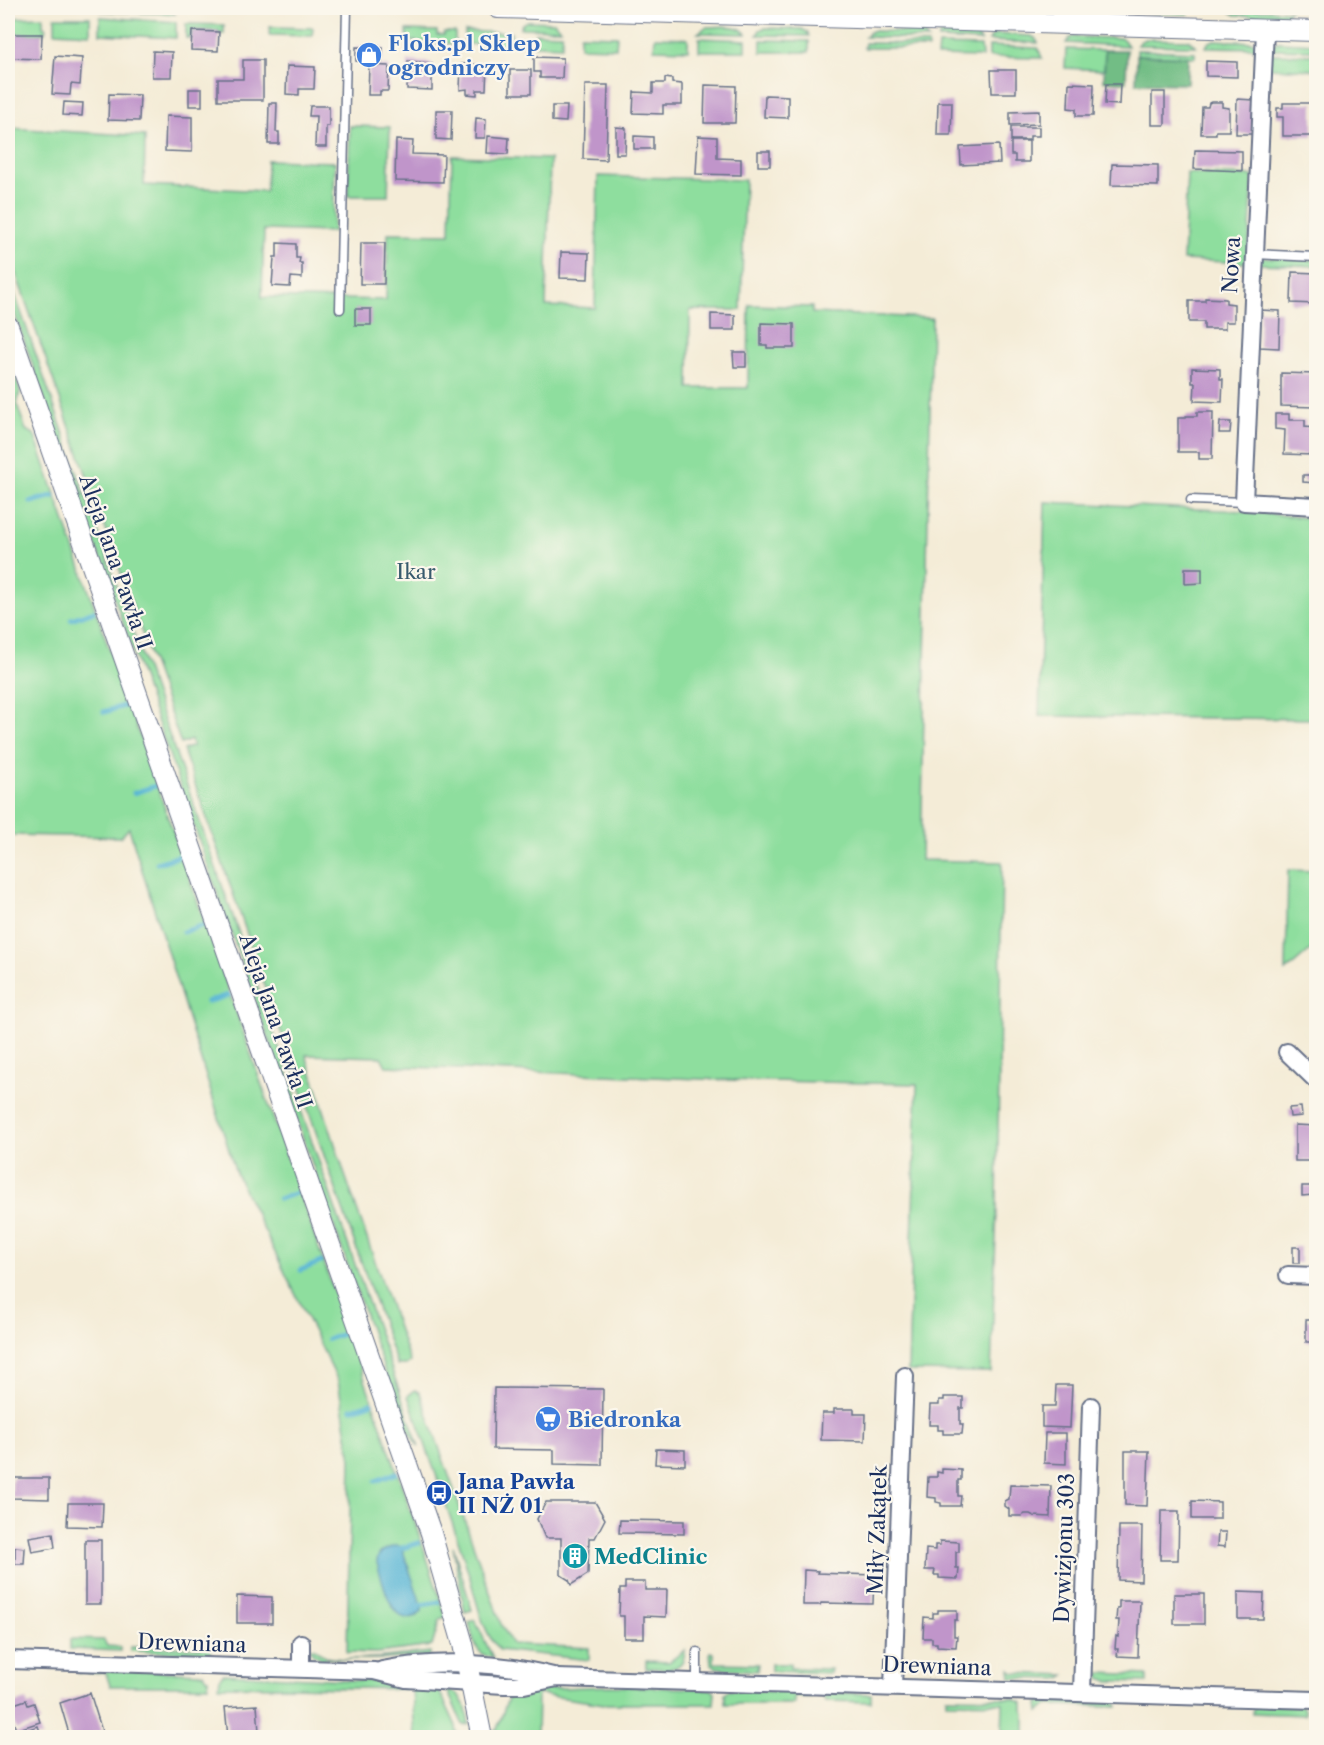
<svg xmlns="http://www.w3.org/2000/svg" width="1324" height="1745" viewBox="0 0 1324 1745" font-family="'Libre Caslon Text',serif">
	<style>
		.green { fill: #8ede9e; stroke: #54867e; stroke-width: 1.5 }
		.forest { fill: #72bd85; stroke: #467672; stroke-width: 1.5 }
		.water { fill: #56b5d5; stroke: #38729a; stroke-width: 1.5 }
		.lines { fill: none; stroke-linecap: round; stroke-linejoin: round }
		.stream { stroke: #56b5d5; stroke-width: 5 }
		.building { fill: #c095ca }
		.service-casing { stroke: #677188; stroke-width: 11 }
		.minor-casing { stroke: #677188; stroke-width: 20 }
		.tertiary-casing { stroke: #677188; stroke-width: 22 }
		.service { stroke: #fff; stroke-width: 8 }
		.minor { stroke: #fff; stroke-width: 16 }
		.tertiary { stroke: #fff; stroke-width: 20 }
		.labels { text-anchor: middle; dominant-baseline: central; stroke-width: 4.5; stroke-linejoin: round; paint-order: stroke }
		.shop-label { font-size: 21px; font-weight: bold; fill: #366cbe; stroke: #fbf7ec; text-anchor: start }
		.street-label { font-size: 21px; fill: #1b2f5e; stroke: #fbf7ec }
		.park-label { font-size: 21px; fill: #385b6e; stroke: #fbf7ec }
		.transit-label { font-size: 21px; font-weight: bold; fill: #164399; stroke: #fbf7ec; text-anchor: start }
		.culture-label { font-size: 21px; font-weight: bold; fill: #0d838f; stroke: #fbf7ec; text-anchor: start }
	</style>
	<rect width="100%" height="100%" fill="#fbf7ec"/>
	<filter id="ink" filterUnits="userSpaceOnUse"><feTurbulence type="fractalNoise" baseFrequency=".0167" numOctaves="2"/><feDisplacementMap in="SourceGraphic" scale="12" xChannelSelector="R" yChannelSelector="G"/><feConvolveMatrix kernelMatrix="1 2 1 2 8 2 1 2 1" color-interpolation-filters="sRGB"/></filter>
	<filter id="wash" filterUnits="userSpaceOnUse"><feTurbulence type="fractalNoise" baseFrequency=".008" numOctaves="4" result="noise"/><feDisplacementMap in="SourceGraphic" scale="24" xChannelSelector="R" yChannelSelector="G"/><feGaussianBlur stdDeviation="1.35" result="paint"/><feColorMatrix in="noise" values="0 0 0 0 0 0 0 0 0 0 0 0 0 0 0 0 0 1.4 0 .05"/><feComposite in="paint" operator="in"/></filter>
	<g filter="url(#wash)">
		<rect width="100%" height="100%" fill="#f4ecd7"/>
		<!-- green -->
		<g class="green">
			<polygon points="102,8 129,8 172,11 175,14 101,11"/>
			<polygon points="1142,8 1192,9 1187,14 1145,13"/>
			<polygon points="1231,9 1290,11 1286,15 1281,17 1236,15 1231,12"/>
			<polygon points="43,17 43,26 46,27 45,32 43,32 42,34 11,34 12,18"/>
			<polygon points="55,17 90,17 90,34 55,32"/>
			<polygon points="100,17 176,22 176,38 100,34"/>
			<polygon points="527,21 554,22 561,29 520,28 522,24"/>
			<polygon points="186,24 224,25 224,34 219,34 219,31 191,30 191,38 186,38"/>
			<polygon points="270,27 313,28 312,36 269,35"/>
			<path d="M 706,27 C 718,27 739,23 746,34 L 698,33 Z"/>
			<polygon points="764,28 802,29 807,32 809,36 757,35 760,30"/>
			<polygon points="407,30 437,31 437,35 444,35 444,32 455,32 455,44 407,41"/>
			<polygon points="465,31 511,33 510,45 465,44"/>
			<polygon points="871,31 921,32 928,39 865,37"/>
			<polygon points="535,33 562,34 562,46 534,45"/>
			<path d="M 945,33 C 957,33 974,30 981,41 L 938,39 L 940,35 Z"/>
			<polygon points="996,34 1031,36 1035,38 1038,43 989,41 991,37"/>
			<polygon points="580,35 617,36 616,48 580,47"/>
			<polygon points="655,37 688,38 688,50 654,49"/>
			<polygon points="1073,37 1120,38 1124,40 1128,46 1066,43 1070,38"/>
			<polygon points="699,38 746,40 746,51 699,51"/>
			<polygon points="1145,39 1188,40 1196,46 1137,45 1141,41"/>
			<polygon points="761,40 809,41 809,52 761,52"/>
			<polygon points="1214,40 1253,42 1259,48 1206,47 1208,43"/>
			<polygon points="1278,42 1316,44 1316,50 1270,49 1273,44"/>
			<polygon points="865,43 928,44 928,48 864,48"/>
			<polygon points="938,45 981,46 982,57 937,56"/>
			<polygon points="989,46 1038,48 1042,58 989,57"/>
			<polygon points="1066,49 1105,50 1104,70 1065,68"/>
			<polygon points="1137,50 1195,52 1195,57 1137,55"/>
			<polygon points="1270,54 1316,55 1316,70 1269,68"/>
			<polygon points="350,126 390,127 388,196 348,196"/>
			<polygon points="8,128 145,136 144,185 266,191 267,160 335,162 333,232 264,230 262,297 386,300 388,233 450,234 452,156 550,159 546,306 595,308 598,176 745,180 741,310 690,310 689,388 748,388 749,305 812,307 812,313 932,318 921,860 1002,862 997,1207 991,1372 908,1371 917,1084 724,1080 386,1066 381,1057 306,1055 346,1178 410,1362 406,1365 397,1365 183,750 193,746 191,740 181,744 8,251"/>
			<polygon points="1187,173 1253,176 1248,263 1183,260"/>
			<polygon points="1260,257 1316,260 1316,266 1259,264"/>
			<polygon points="8,275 419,1447 403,1423 8,294"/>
			<polygon points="8,357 20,391 17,405 26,430 34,434 424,1549 446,1617 440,1619 432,1646 377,1653 347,1652 351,1459 338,1381 236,1173 129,828 121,837 8,835"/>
			<polygon points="1045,502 1243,511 1316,519 1316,719 1039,716"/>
			<polygon points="1288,870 1316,871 1316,945 1286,971"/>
			<path d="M 415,1390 L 420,1393 L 501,1624 L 512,1644 L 589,1648 L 589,1660 L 499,1650 C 482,1631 477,1602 470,1578 C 462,1551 453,1525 444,1499 L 450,1496 L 446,1485 L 440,1486 L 408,1396 Z"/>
			<polygon points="453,1546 472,1610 465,1612"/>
			<path d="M 475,1620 L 493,1658 C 474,1655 473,1638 469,1622 Z"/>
			<polygon points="70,1639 104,1640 107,1646 120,1647 120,1651 70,1649"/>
			<polygon points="130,1647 211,1648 211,1654 130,1651"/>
			<path d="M 310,1648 C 319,1648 323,1657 331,1658 C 364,1661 397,1656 430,1652 L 430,1656 L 385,1659 L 322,1659 L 313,1654 Z"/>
			<path d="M 685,1650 C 684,1675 664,1668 646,1668 L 646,1661 L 669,1662 Z"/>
			<polygon points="710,1652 714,1653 714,1663 758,1664 757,1671 717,1668 711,1664"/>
			<polygon points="771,1664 790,1664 790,1668 831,1669 830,1673 771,1671"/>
			<polygon points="82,1669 204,1673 208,1679 208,1686 110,1686 106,1673 79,1673"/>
			<polygon points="1010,1670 1014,1673 1065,1675 1062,1678 1058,1679 1011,1678"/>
			<polygon points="1099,1673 1147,1675 1147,1682 1108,1681 1100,1678"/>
			<polygon points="223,1674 373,1681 437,1689 443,1698 456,1726 457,1737 415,1737 412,1689 219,1686 220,1678"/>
			<polygon points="610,1686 711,1689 715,1693 714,1704 604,1704 538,1694 537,1737 494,1737 493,1730 497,1729 510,1693 538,1689"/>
			<polygon points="447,1690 458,1694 466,1708 469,1724 463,1725"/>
			<polygon points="729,1690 807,1692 811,1697 794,1697 794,1704 725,1704 725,1693"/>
			<polygon points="825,1692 871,1694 871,1702 826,1701 822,1695"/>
			<polygon points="946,1697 1012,1698 1023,1703 1023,1710 1025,1713 1025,1737 1002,1737 1003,1703 946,1702"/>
			<polygon points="1050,1699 1114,1701 1118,1705 1118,1706 1048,1705 1039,1712 1038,1703"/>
			<polygon points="1257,1705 1302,1706 1305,1710 1305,1715 1252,1713 1253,1709"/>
		</g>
		<!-- forest -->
		<g class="forest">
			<polygon points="1105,50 1127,50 1126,82 1104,81"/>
			<polygon points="1137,55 1188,57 1187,84 1136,83"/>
		</g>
		<!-- water -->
		<path class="water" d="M 394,1546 L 399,1546 L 402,1548 L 422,1607 L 422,1611 C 418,1616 415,1617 409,1618 C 390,1620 382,1578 377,1563 C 377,1552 384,1550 394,1546 Z"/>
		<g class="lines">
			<!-- stream -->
			<g class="stream">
				<polyline points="31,502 53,496"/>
				<polyline points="71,619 94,611"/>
				<polyline points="104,712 127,705"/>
				<polyline points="134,793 155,786"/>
				<polyline points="157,863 180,856"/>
				<polyline points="183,932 204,925"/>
				<polyline points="207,1002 229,995"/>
				<polyline points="279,1199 296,1193"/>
				<polyline points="301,1270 321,1262"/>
				<polyline points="328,1339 346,1333"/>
				<polyline points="352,1409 371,1403"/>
				<polyline points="376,1481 396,1473"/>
				<polyline points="402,1548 419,1543"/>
				<polyline points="421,1605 439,1602"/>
			</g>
		</g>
		<g id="blocks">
			<!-- building -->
			<g class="building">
				<polygon points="192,31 219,32 218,51 191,50"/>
				<polygon points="11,34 42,34 41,59 10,58"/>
				<polygon points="356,47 383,48 382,62 356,61"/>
				<polygon points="153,51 172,52 171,77 152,77"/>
				<polygon points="55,56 82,58 80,85 71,84 70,95 52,94"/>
				<polygon points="534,57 563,58 562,78 540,78 540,72 534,72"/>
				<polygon points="243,60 263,60 263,100 218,100 218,79 243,79"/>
				<polygon points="408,61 432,63 432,90 407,89"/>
				<polygon points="1206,61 1237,62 1237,77 1206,76"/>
				<polygon points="461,64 487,65 486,90 477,90 477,95 467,94 467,89 460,90"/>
				<polygon points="369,65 389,66 388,91 380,91 380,95 368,95"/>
				<polygon points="287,66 315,67 314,89 299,89 299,95 286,94"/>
				<rect x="510" y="70" width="21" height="24"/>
				<polygon points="991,70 1016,70 1016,93 992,93"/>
				<polygon points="665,78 672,79 672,83 682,84 682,105 663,105 663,114 633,113 634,92 653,93 653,83 665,83"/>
				<polygon points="1069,83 1094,84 1093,116 1076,116 1076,109 1068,108"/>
				<polygon points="1106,84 1120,84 1119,105 1105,104"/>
				<polygon points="585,85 608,85 606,160 583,159"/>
				<polygon points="705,85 736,86 735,123 704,123"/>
				<rect x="189" y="89" width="13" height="17"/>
				<rect x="1152" y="92" width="13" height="33"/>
				<polygon points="109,94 140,95 139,121 108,120"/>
				<polygon points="765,95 788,96 788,118 764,117"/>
				<polygon points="1237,99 1253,100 1252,134 1236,134"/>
				<polygon points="64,102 83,103 82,116 63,115"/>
				<polygon points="938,102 952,102 951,135 937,135"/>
				<polygon points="1211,102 1222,102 1222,107 1229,108 1229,131 1216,131 1216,134 1201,134 1202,107 1208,107 1209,103"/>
				<polygon points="269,103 277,103 276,132 279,132 279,144 268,144"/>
				<polygon points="1283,103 1313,103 1313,136 1283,136 1283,117 1277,117 1277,108 1283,108"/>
				<polygon points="310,106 329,106 329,126 326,126 326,147 315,147 316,116 309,116"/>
				<polygon points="552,106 567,106 566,122 552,121"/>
				<polygon points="436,110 452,110 451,140 436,139"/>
				<polygon points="1039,111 1039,124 1010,125 1010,112"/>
				<polygon points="166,116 192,117 192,152 165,151"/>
				<polygon points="476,118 486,119 485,138 475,138"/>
				<polygon points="616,127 626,128 625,154 616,154"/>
				<polygon points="1011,127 1039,127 1039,136 1030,136 1030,140 1011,140"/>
				<polygon points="488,136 509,138 508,154 487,153"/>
				<polygon points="634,136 653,137 653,149 634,149"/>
				<polygon points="698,136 717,137 717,158 741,159 741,175 696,174"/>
				<polygon points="396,140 413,141 412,154 444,155 443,182 395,181"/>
				<polygon points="1011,141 1029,141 1029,162 1015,162 1015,155 1011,155"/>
				<polygon points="999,145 1000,163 961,165 960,147"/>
				<polygon points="1195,150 1242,151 1242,171 1194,169"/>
				<rect x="758" y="151" width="12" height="15"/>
				<polygon points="1112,164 1158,165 1158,186 1111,185"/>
				<polygon points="277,243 296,244 296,258 300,258 299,263 302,263 302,278 291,277 290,287 272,286 274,257 277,257"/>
				<polygon points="361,243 385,243 384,284 360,284"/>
				<polygon points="561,252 589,253 588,279 560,278"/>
				<polygon points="1292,272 1316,273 1316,304 1291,303"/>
				<polygon points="1205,298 1226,299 1226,303 1234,304 1234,322 1225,322 1225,329 1204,329 1204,322 1189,322 1189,301 1205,301"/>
				<rect x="355" y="309" width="16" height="16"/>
				<polygon points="1260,310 1280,311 1279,348 1259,347"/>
				<polygon points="711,314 735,315 735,330 711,330"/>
				<polygon points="761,323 794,324 794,348 767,348 767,345 761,345"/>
				<polygon points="733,352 746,352 746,367 734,367"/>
				<polygon points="1192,368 1220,369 1220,379 1223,379 1222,402 1194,401 1195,383 1192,383"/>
				<polygon points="1281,373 1316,374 1316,407 1281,406"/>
				<polygon points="1197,412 1213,412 1212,459 1199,459 1199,452 1178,452 1178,418 1186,418 1186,416 1197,416"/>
				<polygon points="1275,414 1289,414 1289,420 1305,420 1305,427 1314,428 1313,455 1284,454 1285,430 1275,429"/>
				<polygon points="1220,422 1231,422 1230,433 1219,433"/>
				<polygon points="1303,475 1316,475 1316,483 1303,482"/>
				<polygon points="1185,568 1202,568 1202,583 1185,584"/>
				<polygon points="1301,1107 1302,1116 1290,1117 1289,1108"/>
				<polygon points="1295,1125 1316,1126 1316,1161 1295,1161"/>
				<polygon points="1302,1186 1313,1186 1313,1195 1302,1196"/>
				<rect x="1293" y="1247" width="7" height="16"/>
				<rect x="1306" y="1320" width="10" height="22"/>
				<polygon points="1056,1385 1072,1385 1070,1428 1042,1427 1042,1406 1055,1406"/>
				<polygon points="494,1388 603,1389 602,1465 554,1464 554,1450 493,1449"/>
				<polygon points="944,1397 963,1397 963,1408 960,1408 960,1424 963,1424 962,1434 943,1434 943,1430 938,1430 938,1425 929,1425 930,1405 939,1405 939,1400 944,1400"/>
				<polygon points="834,1409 854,1409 854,1414 866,1414 865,1441 821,1440 822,1413 834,1413"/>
				<polygon points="1045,1433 1066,1433 1066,1464 1044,1463"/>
				<polygon points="656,1449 685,1450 685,1465 655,1464"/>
				<polygon points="1125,1451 1149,1451 1147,1506 1125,1505"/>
				<polygon points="942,1469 961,1470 961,1480 958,1480 958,1496 961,1496 960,1506 941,1506 941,1503 936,1502 936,1498 927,1497 928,1477 937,1477 937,1472 942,1473"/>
				<polygon points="12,1478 49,1478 49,1499 12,1498"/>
				<polygon points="1010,1485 1051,1486 1050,1517 1034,1516 1030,1514 1025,1514 1021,1516 1009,1516 1009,1509 1005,1506 1005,1501 1009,1499"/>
				<polygon points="1192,1501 1220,1502 1220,1519 1192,1519"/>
				<polygon points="546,1502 595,1502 605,1519 595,1538 589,1538 588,1574 571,1585 569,1580 561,1575 561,1538 545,1538 537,1519"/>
				<polygon points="68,1503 103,1503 102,1527 67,1526"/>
				<polygon points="1161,1511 1179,1511 1178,1560 1160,1560"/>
				<polygon points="620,1520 684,1521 684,1534 619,1533"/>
				<polygon points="1119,1526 1142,1526 1141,1581 1118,1580"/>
				<polygon points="1218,1532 1226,1532 1225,1547 1217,1546"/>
				<polygon points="53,1533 55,1548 32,1552 29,1537"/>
				<rect x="85" y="1540" width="16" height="64"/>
				<polygon points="940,1541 959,1542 959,1552 956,1552 956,1568 959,1568 958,1579 939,1578 939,1575 934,1575 935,1570 925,1570 926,1549 935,1550 935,1545 940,1545"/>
				<polygon points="15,1547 25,1548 24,1564 15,1564"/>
				<polygon points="804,1570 818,1571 817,1573 874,1575 873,1604 821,1603 820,1605 803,1605"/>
				<polygon points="625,1582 645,1582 645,1590 667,1590 666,1617 644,1616 644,1638 624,1638 624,1616 619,1616 620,1589 625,1589"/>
				<polygon points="1238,1592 1264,1593 1263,1619 1238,1619"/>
				<rect x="1174" y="1594" width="30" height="30"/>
				<polygon points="237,1596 272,1597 272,1623 237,1623"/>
				<polygon points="1119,1601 1140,1601 1138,1657 1117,1656 1118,1649 1115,1649 1116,1636 1118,1637 1119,1620 1116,1620 1117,1608 1119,1608"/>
				<polygon points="938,1610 957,1610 957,1620 954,1620 954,1636 957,1636 956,1647 937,1646 937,1643 932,1643 932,1638 923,1638 924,1617 933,1618 933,1613 938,1613"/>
				<polygon points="90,1693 102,1731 79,1737 70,1737 60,1703"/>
				<polygon points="26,1700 28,1705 34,1703 40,1722 16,1730 8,1706"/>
				<polygon points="257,1705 259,1732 239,1734 239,1737 228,1737 225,1707"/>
				<polygon points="38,1726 42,1737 15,1737 14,1734"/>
			</g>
		</g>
	</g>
	<g filter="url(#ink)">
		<use href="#blocks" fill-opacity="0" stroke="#677188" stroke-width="1.5"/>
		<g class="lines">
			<!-- service casing -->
			<g class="service-casing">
				<g id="service">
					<polyline points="1255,254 1316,257"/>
					<polyline points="340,309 347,8"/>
					<polyline points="1191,500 1244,502"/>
					<polyline points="697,1681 697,1652"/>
				</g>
			</g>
			<!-- minor casing -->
			<g class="minor-casing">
				<g id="minor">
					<polyline points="1265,30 1244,502 1316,506"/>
					<polyline points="1287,1052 1316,1080"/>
					<polyline points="1288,1275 1316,1276"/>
					<polyline points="8,1660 374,1671 406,1679 504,1685 524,1685 557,1678 1316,1700"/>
					<polyline points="301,1668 301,1643"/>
					<path d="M 382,1670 C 437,1659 499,1662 553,1676"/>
					<polyline points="893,1687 905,1376"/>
					<polyline points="1082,1692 1091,1406"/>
				</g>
			</g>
			<!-- tertiary casing -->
			<g class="tertiary-casing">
				<g id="tertiary">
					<polyline points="498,8 1316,31"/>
					<polyline points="8,326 431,1533 463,1644 482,1738"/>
				</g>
			</g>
			<!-- service -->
			<use href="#service" class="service"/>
			<!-- minor -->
			<use href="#minor" class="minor"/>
			<!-- tertiary -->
			<use href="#tertiary" class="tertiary"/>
		</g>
	</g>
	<!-- icons -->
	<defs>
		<g id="shop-disc" transform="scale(1.35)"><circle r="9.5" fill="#3f7fe0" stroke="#fbf7ec"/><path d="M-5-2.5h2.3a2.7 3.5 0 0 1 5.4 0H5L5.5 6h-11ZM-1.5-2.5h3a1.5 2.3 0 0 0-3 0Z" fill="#fff"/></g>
		<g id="supermarket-disc" transform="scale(1.35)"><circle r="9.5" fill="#3f7fe0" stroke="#fbf7ec"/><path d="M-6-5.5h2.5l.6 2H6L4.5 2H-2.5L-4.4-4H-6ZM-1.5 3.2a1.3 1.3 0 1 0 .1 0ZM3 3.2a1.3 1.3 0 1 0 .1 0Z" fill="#fff"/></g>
		<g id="bus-disc" transform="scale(1.35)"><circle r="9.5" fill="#1a4fb4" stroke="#fbf7ec"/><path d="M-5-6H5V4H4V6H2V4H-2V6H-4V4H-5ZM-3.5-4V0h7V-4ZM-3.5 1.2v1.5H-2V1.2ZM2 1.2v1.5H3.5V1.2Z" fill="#fff"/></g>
		<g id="building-disc" transform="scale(1.35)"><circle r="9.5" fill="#0f9aa8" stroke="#fbf7ec"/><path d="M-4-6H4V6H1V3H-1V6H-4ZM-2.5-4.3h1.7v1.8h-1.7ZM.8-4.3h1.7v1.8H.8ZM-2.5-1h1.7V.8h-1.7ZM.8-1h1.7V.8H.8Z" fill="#fff"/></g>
	</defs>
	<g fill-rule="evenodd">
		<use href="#shop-disc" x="369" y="55"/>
		<use href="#supermarket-disc" x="548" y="1419"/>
		<use href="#bus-disc" x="439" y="1493"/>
		<use href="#building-disc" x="575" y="1556"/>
	</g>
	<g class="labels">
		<!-- shop labels -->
		<g class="shop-label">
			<text x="388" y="43">Floks.pl Sklep<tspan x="388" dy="24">ogrodniczy</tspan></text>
			<text x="568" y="1419">Biedronka</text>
		</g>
		<!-- street labels -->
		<g class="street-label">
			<text transform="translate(1231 265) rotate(-87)">Nowa</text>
			<text transform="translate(116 562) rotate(71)">Aleja Jana Pawła II</text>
			<text transform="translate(276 1021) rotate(71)">Aleja Jana Pawła II</text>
			<text transform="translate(877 1530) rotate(-88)">Miły Zakątek</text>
			<text transform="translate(1064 1548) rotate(-88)">Dywizjonu 303</text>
			<text transform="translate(192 1643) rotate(2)">Drewniana</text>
			<text transform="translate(937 1666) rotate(2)">Drewniana</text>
		</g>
		<!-- park labels -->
		<g class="park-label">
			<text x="416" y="571">Ikar</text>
		</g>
		<!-- transit labels -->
		<g class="transit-label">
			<text x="458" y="1481">Jana Pawła<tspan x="458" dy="24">II NŻ 01</tspan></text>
		</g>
		<!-- culture labels -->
		<g class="culture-label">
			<text x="594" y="1556">MedClinic</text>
		</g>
	</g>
	<!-- margin -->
	<rect width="1324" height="1745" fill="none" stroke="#fbf7ec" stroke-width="30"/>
</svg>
